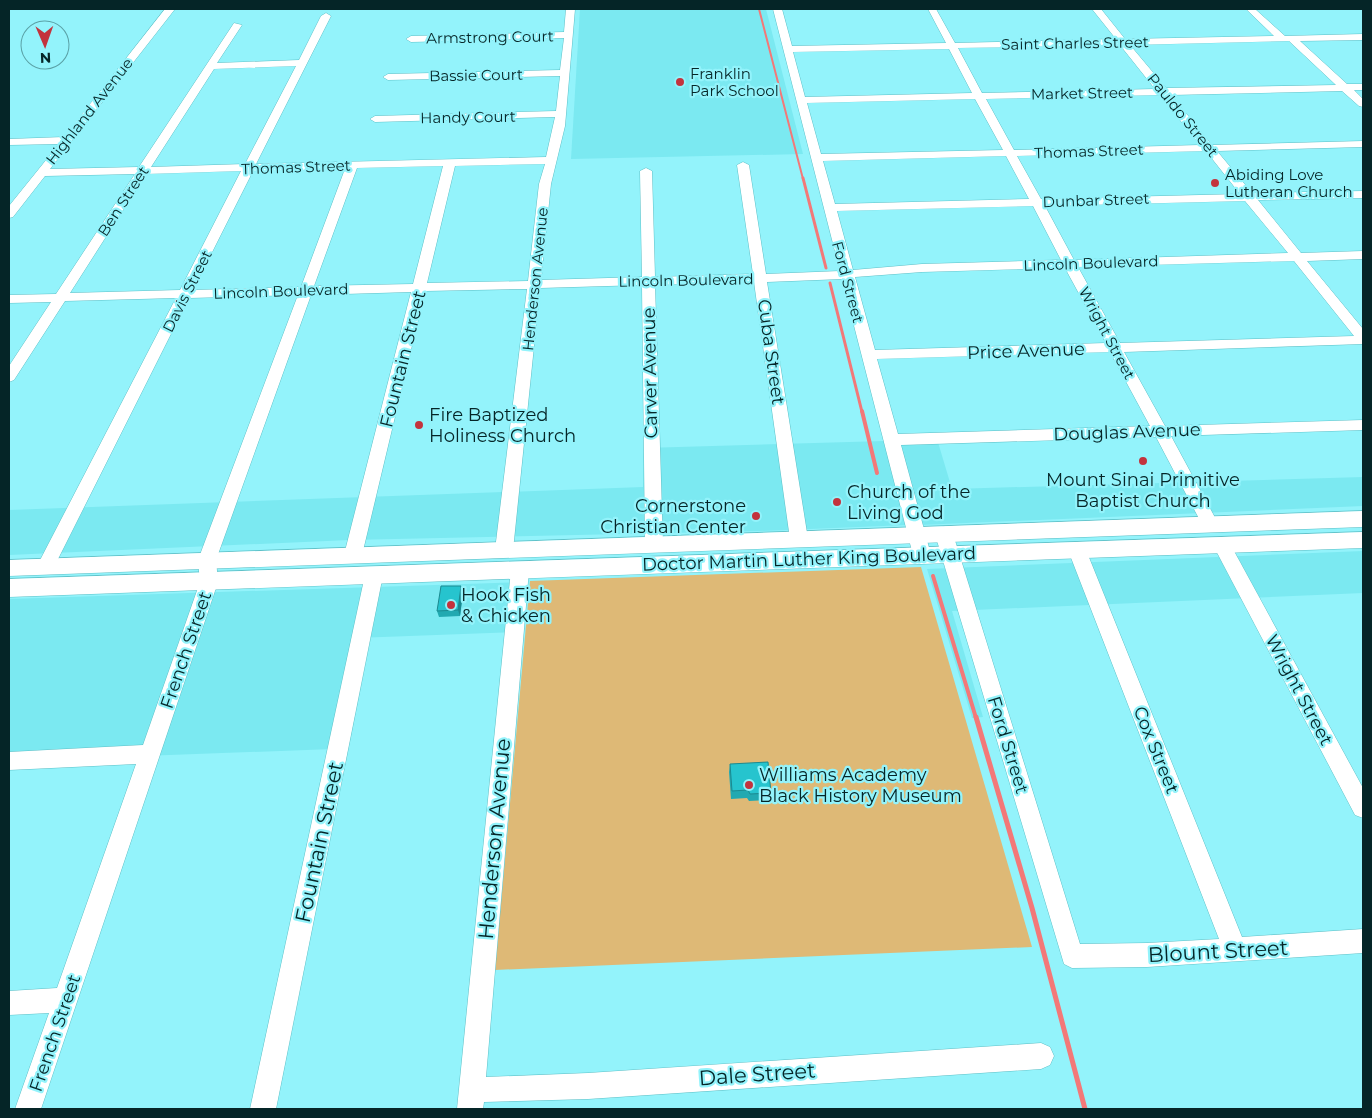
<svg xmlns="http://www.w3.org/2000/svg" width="1372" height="1118" viewBox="0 0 1372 1118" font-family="Montserrat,sans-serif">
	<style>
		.built { fill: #7be9f1 }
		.green { fill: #deb976 }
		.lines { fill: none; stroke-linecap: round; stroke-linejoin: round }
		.stream-far3 { stroke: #f37878; stroke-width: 2 }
		.stream-far2 { stroke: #f37878; stroke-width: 3 }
		.stream-far1 { stroke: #f37878; stroke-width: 4 }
		.stream { stroke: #f37878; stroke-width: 5 }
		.minor-casing { stroke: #5ec0c7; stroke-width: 1 }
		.major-casing { stroke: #5ec0c7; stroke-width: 1 }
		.minor { fill: #fff; fill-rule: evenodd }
		.major { fill: #fff; fill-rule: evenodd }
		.wall { fill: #21a9b1 }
		.shaded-wall { fill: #1b8990 }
		.building { fill: #26c4ce; stroke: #1b8990 }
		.poi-dot { fill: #c3333d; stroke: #93f3fb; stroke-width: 2 }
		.labels { text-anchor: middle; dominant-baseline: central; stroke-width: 4.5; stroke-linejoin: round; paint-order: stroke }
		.far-street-label { font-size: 15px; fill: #052527; stroke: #93f3fb }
		.far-poi-label { font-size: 15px; fill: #052527; stroke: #93f3fb; text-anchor: start }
		.street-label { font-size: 18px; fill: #052527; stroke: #93f3fb }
		.poi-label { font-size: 18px; fill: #052527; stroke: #93f3fb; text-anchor: start }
		.near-street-label { font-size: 21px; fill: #052527; stroke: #93f3fb }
	</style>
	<rect width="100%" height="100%" fill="#93f3fb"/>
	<!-- built -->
	<g class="built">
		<polygon points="580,9 766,9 803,154 571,159"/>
		<polygon points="937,439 952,489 1363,477 1363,506 920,525 896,440"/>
		<polygon points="884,441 907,525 759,531 349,540 9,555 9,510 643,487 644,448"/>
		<polygon points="1363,551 1363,593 952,611 983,717 972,718 927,569"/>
		<polygon points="524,582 519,632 356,638 333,749 9,761 9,599"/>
	</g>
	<!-- green -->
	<polygon class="green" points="921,567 1032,947 495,970 530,581"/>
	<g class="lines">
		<!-- stream-far3 -->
		<polyline class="stream-far3" points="759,9 803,179"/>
		<!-- stream-far2 -->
		<g class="stream-far2">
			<polyline points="803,178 826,268"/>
			<polyline points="830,283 862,412"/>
		</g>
		<!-- stream-far1 -->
		<g class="stream-far1">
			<polyline points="862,411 877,473"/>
			<polyline points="933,576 976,718"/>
		</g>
		<!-- stream -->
		<polyline class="stream" points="976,717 1032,908 1085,1109"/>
		<!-- minor casing -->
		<g class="minor-casing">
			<g id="minor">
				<path d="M 165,9 L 175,9 L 50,169 L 139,167 L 234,23 L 242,25 L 217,63 L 299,60 L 321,16 L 326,13 L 331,16 L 256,164 L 546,157 L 555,117 L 375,122 L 370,119 L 375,116 L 556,111 L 560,76 L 388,80 L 383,77 L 388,74 L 560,70 L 564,38 L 411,42 L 406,39 L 411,36 L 564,32 L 566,9 L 575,9 L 565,126 L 551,184 L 541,280 L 642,277 L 640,171 L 646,168 L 652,171 L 655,277 L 753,274 L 737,165 L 743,162 L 749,165 L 766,274 L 840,271 L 773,9 L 782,9 L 792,46 L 946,43 L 928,9 L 936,9 L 955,43 L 1116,39 L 1092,9 L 1101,9 L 1125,39 L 1274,36 L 1246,9 L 1255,9 L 1285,36 L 1363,34 L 1363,40 L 1300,41 L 1347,84 L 1363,84 L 1363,90 L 1354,90 L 1363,99 L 1363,107 L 1359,106 L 1342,91 L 1171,95 L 1212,145 L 1363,141 L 1363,147 L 1217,151 L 1252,193 L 1363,191 L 1363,198 L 1258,200 L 1301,253 L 1363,251 L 1363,259 L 1307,261 L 1363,329 L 1363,344 L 1124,352 L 1165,426 L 1363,420 L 1363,430 L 1171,436 L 1219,525 L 1217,530 L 1211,531 L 1205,530 L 1156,437 L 901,445 L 931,555 L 928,560 L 922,562 L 916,560 L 913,555 L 842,279 L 767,282 L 808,539 L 805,544 L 799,546 L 793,544 L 790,539 L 754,282 L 655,285 L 663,545 L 660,550 L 654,552 L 648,550 L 645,545 L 642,285 L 540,288 L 513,550 L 510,555 L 504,557 L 498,555 L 495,550 L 527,289 L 425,291 L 362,555 L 359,560 L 353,562 L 347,560 L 344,555 L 411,292 L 311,295 L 216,560 L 218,582 L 41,1109 L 15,1109 L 49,1013 L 9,1015 L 9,991 L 57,988 L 136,764 L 9,770 L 9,752 L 143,745 L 200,582 L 198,560 L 298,295 L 189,298 L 52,571 L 46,573 L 40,571 L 37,566 L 176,298 L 65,301 L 14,380 L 9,382 L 9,366 L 51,302 L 9,303 L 9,295 L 56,294 L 135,174 L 45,176 L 13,217 L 9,218 L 9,206 L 59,144 L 9,145 L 9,139 L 64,137 ZM 1289,41 L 1336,85 L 1166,88 L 1130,45 ZM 1120,45 L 1155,89 L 982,93 L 958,48 ZM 949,49 L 972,93 L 805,97 L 793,52 ZM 296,66 L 245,164 L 151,167 L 214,69 ZM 1160,95 L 1200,145 L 1014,150 L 986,99 ZM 975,99 L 1003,150 L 821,154 L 807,103 ZM 1206,151 L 1240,194 L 1041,199 L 1017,156 ZM 1006,156 L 1029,199 L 835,204 L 823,161 ZM 545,164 L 539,184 L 528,281 L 427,283 L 455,166 ZM 443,166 L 413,284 L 314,286 L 357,168 ZM 345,169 L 301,287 L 193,290 L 253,171 ZM 241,171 L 180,290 L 70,293 L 146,174 ZM 1245,201 L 1288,253 L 1074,260 L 1045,206 ZM 1033,206 L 1061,260 L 922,264 L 853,270 L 837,211 ZM 1294,261 L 1354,336 L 1120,343 L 1078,267 ZM 1065,268 L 1106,343 L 875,350 L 855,277 L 922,272 ZM 1110,352 L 1150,426 L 898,434 L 877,359 Z"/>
				<polygon points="944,527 950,529 953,534 1080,944 1147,943 1219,939 1068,550 1071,545 1077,543 1083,545 1086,550 1242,937 1363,929 1363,953 1147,967 1072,968 1064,964 935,534 938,529"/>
				<polygon points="1222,538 1228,540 1363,788 1363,818 1355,815 1213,545 1216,540"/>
				<polygon points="520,563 526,565 529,570 486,1077 588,1073 1041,1043 1050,1047 1054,1056 1050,1065 1041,1069 588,1099 484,1102 483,1109 457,1109 511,570 514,565"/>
				<polygon points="374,568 380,570 383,575 276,1109 250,1109 365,575 368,570"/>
			</g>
		</g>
		<!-- major casing -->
		<g class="major-casing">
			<g id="major">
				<polygon points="1363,511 1363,527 9,576 9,560"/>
				<polygon points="1363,532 1363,548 9,597 9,579"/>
			</g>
		</g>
		<!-- minor -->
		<use href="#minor" class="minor"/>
		<!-- major -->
		<use href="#major" class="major"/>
	</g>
	<!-- wall -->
	<g class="wall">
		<polygon points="463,592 460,616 439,617 437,611"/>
		<polygon points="730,764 771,793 770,800 749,801 747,798 731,799 729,772"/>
	</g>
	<!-- shaded-wall -->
	<polygon class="shaded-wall" points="461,586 463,592 460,616 458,610"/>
	<!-- building -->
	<g class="building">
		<polygon points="441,586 461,586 458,610 437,611"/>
		<polygon points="768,762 771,793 750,794 748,790 732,791 730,764"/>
	</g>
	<!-- markers -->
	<g class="poi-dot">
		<circle cx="680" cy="82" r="5"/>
		<circle cx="1215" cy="183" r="5"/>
		<circle cx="419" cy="425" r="5"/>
		<circle cx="1143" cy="461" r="5"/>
		<circle cx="837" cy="502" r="5"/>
		<circle cx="756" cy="516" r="5"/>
		<circle cx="451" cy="605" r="5"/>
		<circle cx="749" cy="785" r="5"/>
	</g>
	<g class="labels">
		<!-- far-street labels -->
		<g class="far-street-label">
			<text transform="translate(490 37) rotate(-1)">Armstrong Court</text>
			<text transform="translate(1075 43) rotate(-1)">Saint Charles Street</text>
			<text transform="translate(476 75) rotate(-1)">Bassie Court</text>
			<text transform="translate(1082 93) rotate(-1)">Market Street</text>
			<text transform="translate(89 111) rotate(-52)">Highland Avenue</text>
			<text transform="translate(1183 115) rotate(51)">Pauldo Street</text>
			<text transform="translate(468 117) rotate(-1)">Handy Court</text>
			<text transform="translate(1089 151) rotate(-2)">Thomas Street</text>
			<text transform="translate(296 167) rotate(-2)">Thomas Street</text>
			<text transform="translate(1096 200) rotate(-2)">Dunbar Street</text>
			<text transform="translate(123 201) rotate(-57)">Ben Street</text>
			<text transform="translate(1091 263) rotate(-2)">Lincoln Boulevard</text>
			<text transform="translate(535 279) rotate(-84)">Henderson Avenue</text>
			<text transform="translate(686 280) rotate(-1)">Lincoln Boulevard</text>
			<text transform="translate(848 282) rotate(75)">Ford Street</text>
			<text transform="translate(187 291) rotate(-63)">Davis Street</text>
			<text transform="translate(281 291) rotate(-2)">Lincoln Boulevard</text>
			<text transform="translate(1107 333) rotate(62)">Wright Street</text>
		</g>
		<!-- far-poi labels -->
		<g class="far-poi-label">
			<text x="690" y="73">Franklin<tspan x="690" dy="17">Park School</tspan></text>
			<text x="1225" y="174">Abiding Love<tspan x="1225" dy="17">Lutheran Church</tspan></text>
		</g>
		<!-- street labels -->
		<g class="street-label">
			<text transform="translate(1026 351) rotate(-2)">Price Avenue</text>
			<text transform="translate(771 352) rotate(82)">Cuba Street</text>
			<text transform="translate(403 359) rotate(-76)">Fountain Street</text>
			<text transform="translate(650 373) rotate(-91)">Carver Avenue</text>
			<text transform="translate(1127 432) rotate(-2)">Douglas Avenue</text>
			<text transform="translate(809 559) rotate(-2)">Doctor Martin Luther King Boulevard</text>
			<text transform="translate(186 650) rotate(-71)">French Street</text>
			<text transform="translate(1299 690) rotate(62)">Wright Street</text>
			<text transform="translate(1008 745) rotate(73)">Ford Street</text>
			<text transform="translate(1156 750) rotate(68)">Cox Street</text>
			<text transform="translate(55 1033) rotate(-71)">French Street</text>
		</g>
		<!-- poi labels -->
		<g class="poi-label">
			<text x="429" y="415">Fire Baptized<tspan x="429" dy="21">Holiness Church</tspan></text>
			<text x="1143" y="480" text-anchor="middle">Mount Sinai Primitive<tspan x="1143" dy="21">Baptist Church</tspan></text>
			<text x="847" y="492">Church of the<tspan x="847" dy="21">Living God</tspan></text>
			<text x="746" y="506" text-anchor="end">Cornerstone<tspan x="746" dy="21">Christian Center</tspan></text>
			<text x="461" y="595">Hook Fish<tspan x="461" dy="21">&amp; Chicken</tspan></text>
			<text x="759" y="775">Williams Academy<tspan x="759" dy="21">Black History Museum</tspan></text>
		</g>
		<!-- near-street labels -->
		<g class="near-street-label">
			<text transform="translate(494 839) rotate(-85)">Henderson Avenue</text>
			<text transform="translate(319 842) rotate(-78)">Fountain Street</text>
			<text transform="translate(1218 951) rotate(-3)">Blount Street</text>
			<text transform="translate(757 1074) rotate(-4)">Dale Street</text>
		</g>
	</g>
	<!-- border -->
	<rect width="1372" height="1118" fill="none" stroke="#052527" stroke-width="20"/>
	<!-- north arrow -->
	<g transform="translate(45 45) rotate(178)"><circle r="24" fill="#93f3fb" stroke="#5aa1a6"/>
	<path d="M0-4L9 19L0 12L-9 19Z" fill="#c3333d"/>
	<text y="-8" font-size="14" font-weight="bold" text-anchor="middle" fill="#052527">N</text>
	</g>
</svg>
